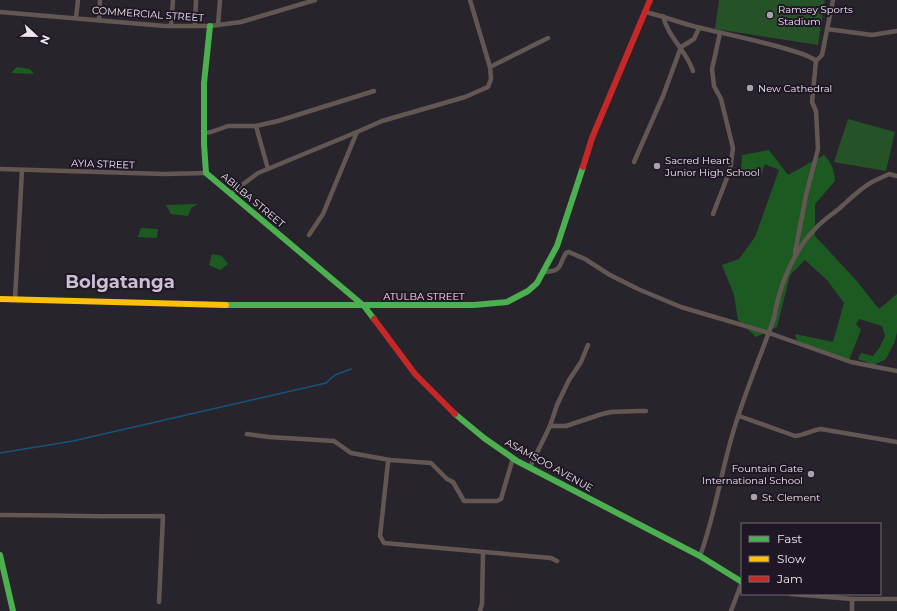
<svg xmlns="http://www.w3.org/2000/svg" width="897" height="611" viewBox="0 0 897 611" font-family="Montserrat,sans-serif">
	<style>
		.green { fill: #255227 }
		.forest { fill: #1d5a22 }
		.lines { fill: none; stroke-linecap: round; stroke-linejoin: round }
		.stream { stroke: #16557e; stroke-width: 1.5 }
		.street { stroke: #635754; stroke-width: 4.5 }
		.fast { stroke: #4caf50; stroke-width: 6 }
		.slow { stroke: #ffc107; stroke-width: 6 }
		.jam { stroke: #c62828; stroke-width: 6 }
		.poi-dot { fill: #a7a2ab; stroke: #201725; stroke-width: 1.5 }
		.labels { text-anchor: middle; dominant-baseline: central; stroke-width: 4; stroke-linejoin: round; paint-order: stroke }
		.poi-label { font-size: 10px; fill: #ece6f0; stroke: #201725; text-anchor: start }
		.street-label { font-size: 10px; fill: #ece6f0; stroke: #201725 }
		.town-label { font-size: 18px; font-weight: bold; fill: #cbc0d3; stroke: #201725 }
	</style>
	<rect width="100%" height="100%" fill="#28242c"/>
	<!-- green -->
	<g class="green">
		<polygon points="719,0 825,0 818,45 715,29"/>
		<polygon points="848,119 895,132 886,171 834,162"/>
	</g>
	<!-- forest -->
	<g class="forest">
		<polygon points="17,67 30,69 34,74 11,73"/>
		<path d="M 769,150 L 788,175 L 824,155 C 832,163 834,170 835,181 L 815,204 L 815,236 L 855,279 L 879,309 L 897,294 L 897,332 L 895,341 L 886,359 L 874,365 L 858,359 L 861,353 L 873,356 L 880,347 L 885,336 L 882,326 L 859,319 L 856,324 L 861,330 L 849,360 L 798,344 L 795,334 L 833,342 L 844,303 L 827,280 L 805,260 L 790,275 L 777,327 L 756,337 L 738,320 L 734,295 L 722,265 L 739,259 L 755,237 L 779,170 L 765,164 L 759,179 L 741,172 L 742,155 Z"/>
		<polygon points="198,204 191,208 188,216 171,214 166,205"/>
		<polygon points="141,228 158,229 157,238 138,237"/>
		<polygon points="212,254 222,256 228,264 220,270 209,265"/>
	</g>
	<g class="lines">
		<!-- stream -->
		<polyline class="stream" points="0,453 73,441 326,383 335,375 351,369"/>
		<!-- street -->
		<g class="street">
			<polyline points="0,12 165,26 210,26 241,22 315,0"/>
			<path d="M 645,12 C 664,16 682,24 701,28 C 720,33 806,50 816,61 L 812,102 L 816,111 L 818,149 L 806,195 L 795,253"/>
			<path d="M 663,16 C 668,37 686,50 693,71"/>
			<polyline points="76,18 78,0"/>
			<polyline points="99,20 100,0"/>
			<polyline points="218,25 220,0"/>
			<polyline points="171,26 173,0"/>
			<polyline points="195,26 196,0"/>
			<polyline points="827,29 872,35 897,31"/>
			<polyline points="816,61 822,55 833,0"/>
			<polyline points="490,67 548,38"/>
			<polyline points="256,126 268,169"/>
			<polyline points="205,133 211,132 228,126 256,126 278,121 374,91"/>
			<polyline points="634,162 663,96 681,47 694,39 699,28"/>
			<polyline points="0,169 165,174 206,173"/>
			<polyline points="230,194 258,173 357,132 382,121 465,97 488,87 491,79 490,67 470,0"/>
			<polyline points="713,214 730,170 733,148 721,99 714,86 712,69 720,33"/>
			<polyline points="309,235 323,214 357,132"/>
			<path d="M 544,272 C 563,271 558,266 566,253 L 569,252 L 585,259 L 610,275 L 638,289 L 681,307 L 769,333 L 851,362 L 897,371"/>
			<polyline points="15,299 22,170"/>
			<path d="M 739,416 L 795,436 C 805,435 812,430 821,429 L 897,442"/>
			<polyline points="550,426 566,426 602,414 611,412 639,411 646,411"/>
			<polyline points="247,434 269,437 334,441 351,453 390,460 431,463 447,479 453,482 464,501 497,501 501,499 513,458"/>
			<polyline points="390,460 388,462 380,536 384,543 551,558 557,561"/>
			<polyline points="530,467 550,426 557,405 569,380 581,362 588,345"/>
			<path d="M 0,515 C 54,515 109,517 163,516 L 159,602"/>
			<path d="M 700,556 C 713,521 719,484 729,447 C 740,403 759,361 774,318 C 779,287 793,251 816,228 C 823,220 833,214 841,207 C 851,198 861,188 872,182 C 878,179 883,177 889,174 L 897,176"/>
			<polyline points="791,594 852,599 897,599"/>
			<polyline points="852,599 852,611"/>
			<polyline points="480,611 482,604 483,552"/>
			<polyline points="731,611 742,582"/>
		</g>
		<!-- fast -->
		<g class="fast">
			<polyline points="210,26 204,83 204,144 206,173 364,306 374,319"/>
			<polyline points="226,305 474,305 507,302 528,291 537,283 557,246 583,167"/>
			<polyline points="455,414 484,438 517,461 700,556 742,582"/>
			<polyline points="0,555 13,611"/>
		</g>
		<!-- slow -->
		<polyline class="slow" points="0,299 226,305"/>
		<!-- jam -->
		<g class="jam">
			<polyline points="583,167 592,138 650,0"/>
			<polyline points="374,319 415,374 455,414"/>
		</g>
	</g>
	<!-- markers -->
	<g class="poi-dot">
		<circle cx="770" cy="15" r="4"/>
		<circle cx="750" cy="88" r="4"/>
		<circle cx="657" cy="166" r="4"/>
		<circle cx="811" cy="474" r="4"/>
		<circle cx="754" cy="497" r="4"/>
	</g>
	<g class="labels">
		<!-- poi labels -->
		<g class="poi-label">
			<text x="778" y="9">Ramsey Sports<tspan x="778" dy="12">Stadium</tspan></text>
			<text x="758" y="88">New Cathedral</text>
			<text x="665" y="160">Sacred Heart<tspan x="665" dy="12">Junior High School</tspan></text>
			<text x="803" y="468" text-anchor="end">Fountain Gate<tspan x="803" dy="12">International School</tspan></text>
			<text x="762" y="497">St. Clement</text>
		</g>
		<!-- street labels -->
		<g class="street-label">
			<text transform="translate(148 14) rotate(4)">COMMERCIAL STREET</text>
			<text transform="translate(103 164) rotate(2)">AYIA STREET</text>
			<text transform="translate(253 200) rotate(40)">ABILBA STREET</text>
			<text x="424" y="296">ATULBA STREET</text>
			<text transform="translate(549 465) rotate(29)">ASAMSOO AVENUE</text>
		</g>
		<!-- town labels -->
		<g class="town-label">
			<text x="120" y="282">Bolgatanga</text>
		</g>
	</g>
	<!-- legend -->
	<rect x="741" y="523" width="140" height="72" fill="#201725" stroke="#726a76"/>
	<rect x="749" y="536" width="20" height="6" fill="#4caf50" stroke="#726a76"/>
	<text x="777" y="543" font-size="12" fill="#ece6f0">Fast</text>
	<rect x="749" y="556" width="20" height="6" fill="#ffc107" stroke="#726a76"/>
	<text x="777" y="563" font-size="12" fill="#ece6f0">Slow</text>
	<rect x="749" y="576" width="20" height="6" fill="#c62828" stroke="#726a76"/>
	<text x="777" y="583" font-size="12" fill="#ece6f0">Jam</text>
	<!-- north arrow -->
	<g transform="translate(36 36) rotate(112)" stroke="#201725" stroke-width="3" paint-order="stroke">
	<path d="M0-3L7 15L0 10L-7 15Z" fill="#ece6f0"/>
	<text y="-6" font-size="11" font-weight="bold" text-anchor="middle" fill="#ece6f0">N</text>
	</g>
</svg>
